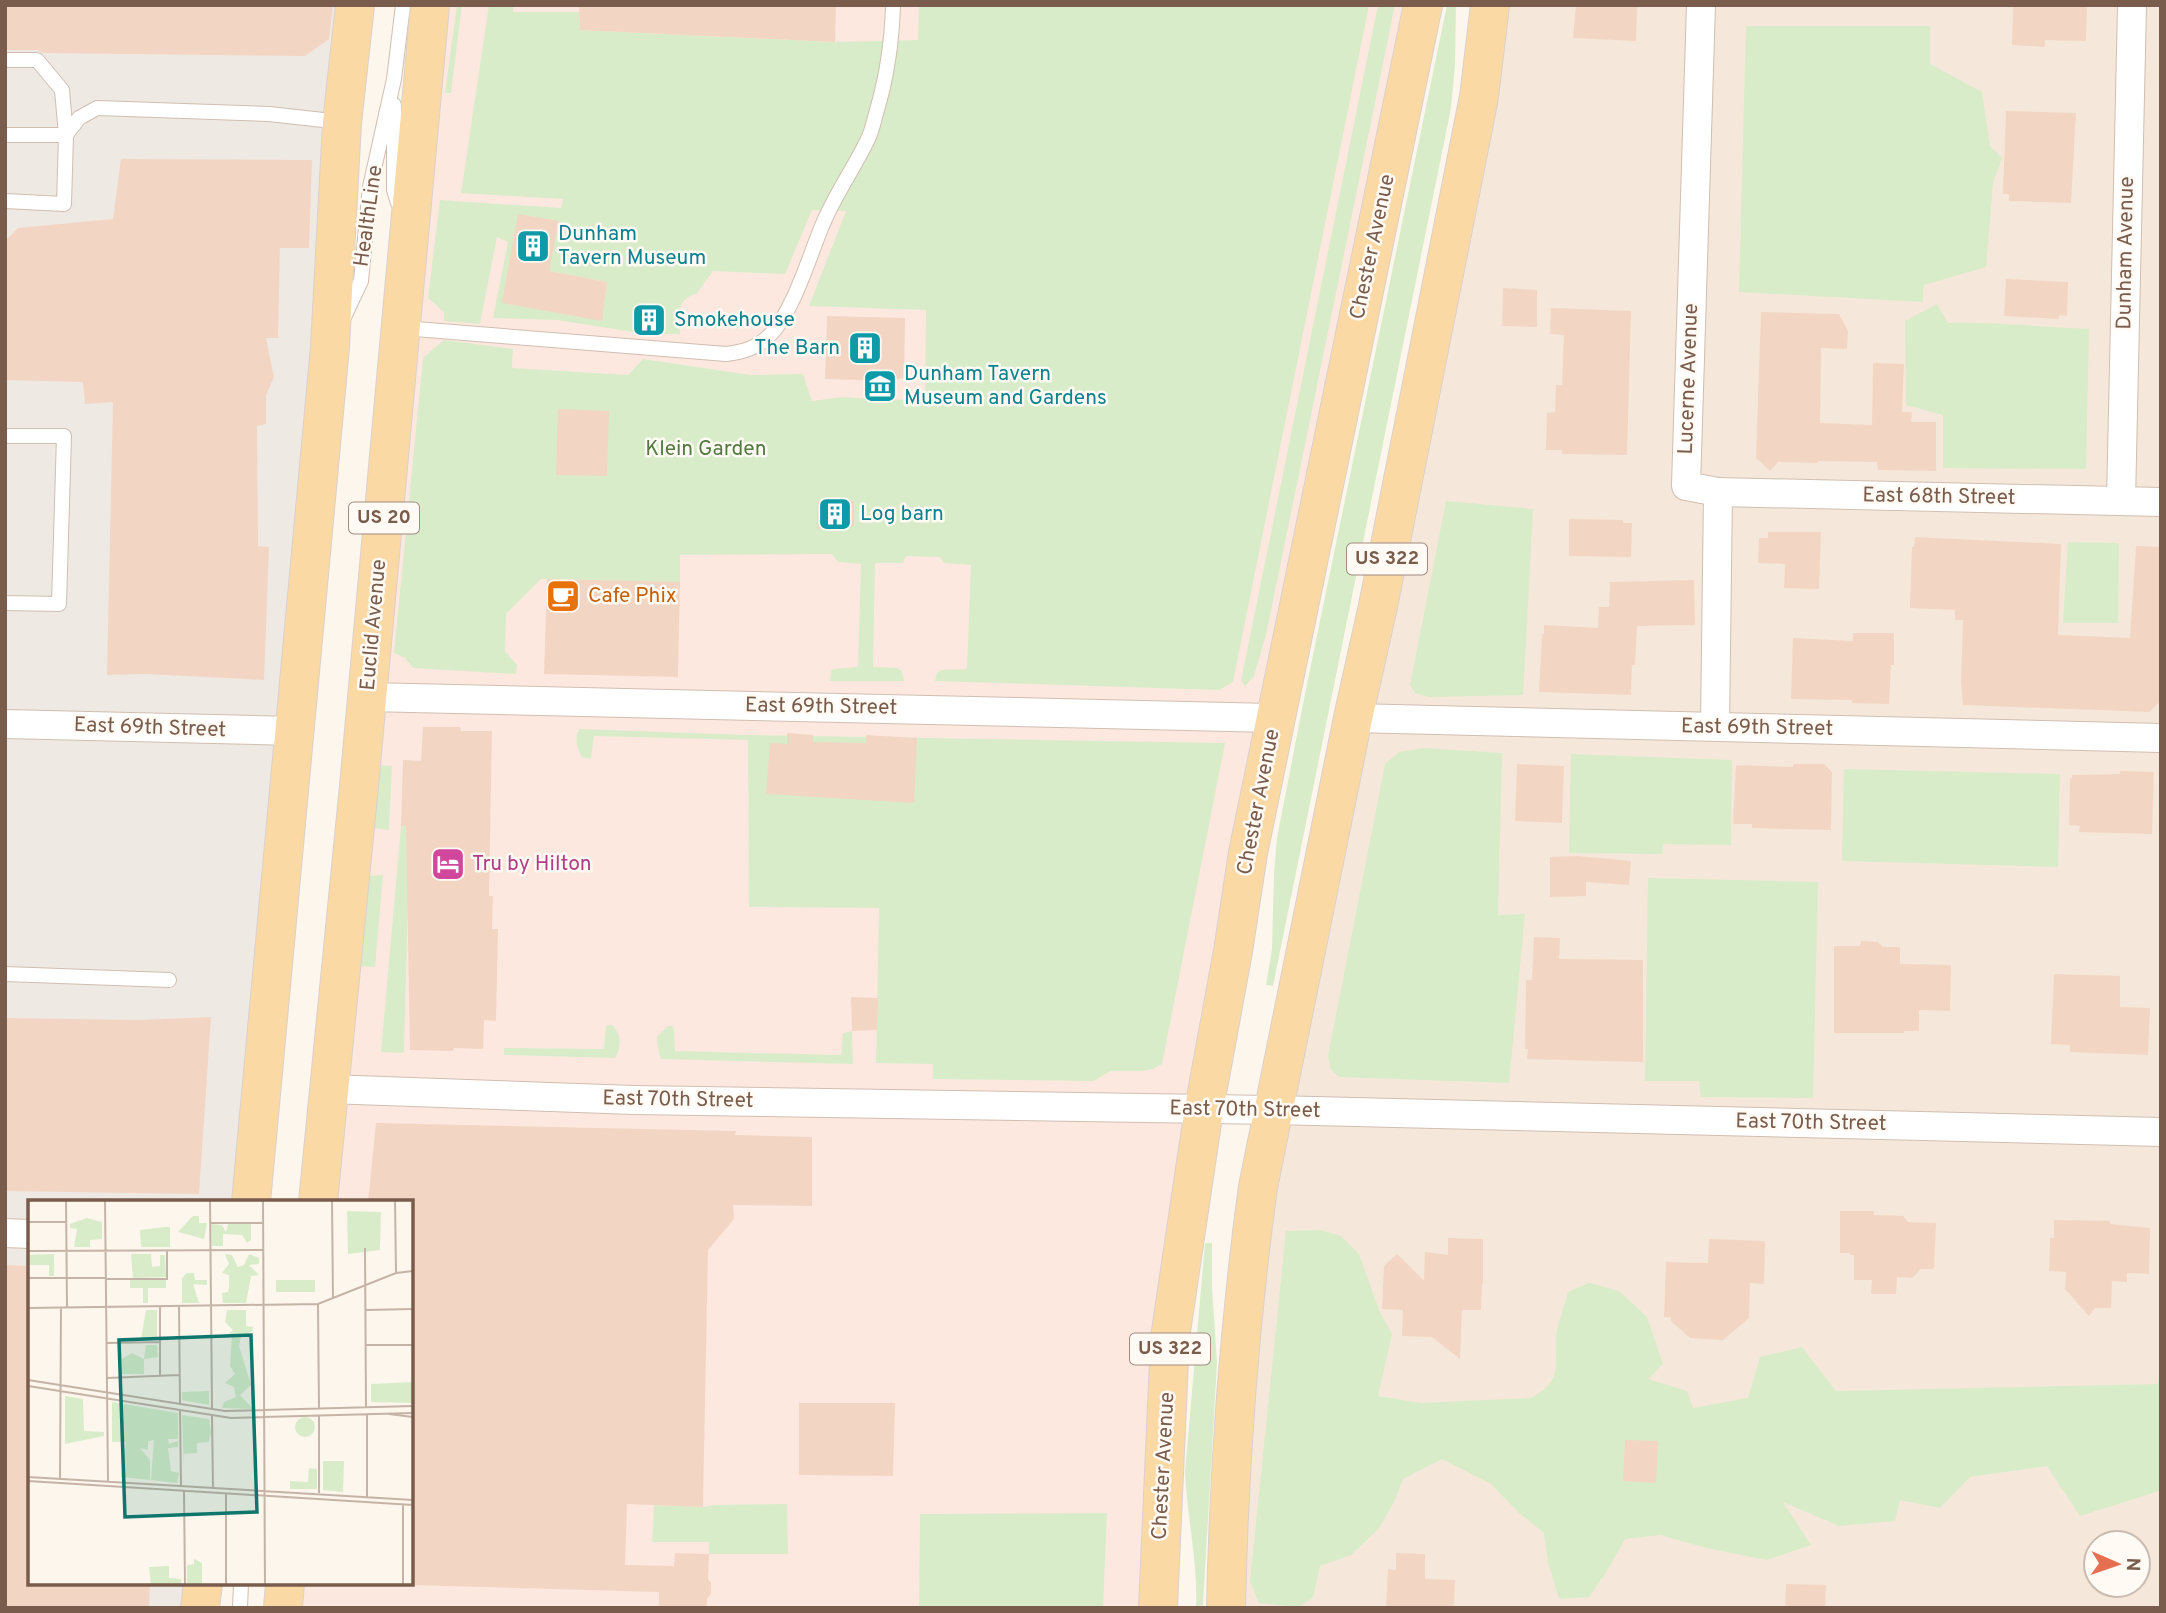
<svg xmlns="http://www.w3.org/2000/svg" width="2166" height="1613" viewBox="0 0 2166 1613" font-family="Overpass,sans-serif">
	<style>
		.residential { fill: #f5e8da; fill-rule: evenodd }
		.commercial { fill: #fde8e0 }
		.industrial { fill: #efe9e4 }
		.green { fill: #d8ecc9; fill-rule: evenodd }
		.building { fill: #f3d5c3 }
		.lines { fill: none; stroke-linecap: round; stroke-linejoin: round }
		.service-casing { stroke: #d1beb0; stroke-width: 16 }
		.minor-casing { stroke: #d1beb0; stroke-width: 30 }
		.primary-casing { stroke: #dad1cd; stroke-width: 40 }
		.service { stroke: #fff; stroke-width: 14 }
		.minor { stroke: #fff; stroke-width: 28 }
		.primary { stroke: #fbd9a5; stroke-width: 38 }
		.labels { text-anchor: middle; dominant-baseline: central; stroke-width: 5; stroke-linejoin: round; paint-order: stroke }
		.shield { fill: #fffaf3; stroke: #a28b7f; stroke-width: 2 }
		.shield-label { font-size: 19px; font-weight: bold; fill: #7a5c4d }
		.street-label { font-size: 21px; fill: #7a5c4d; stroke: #fffaf3 }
		.culture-label { font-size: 21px; fill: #0d838f; stroke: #fffaf3; text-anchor: start }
		.park-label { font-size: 21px; fill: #537a41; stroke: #fffaf3 }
		.food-label { font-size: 21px; fill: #c56008; stroke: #fffaf3; text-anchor: start }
		.hotel-label { font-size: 21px; fill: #b23c85; stroke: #fffaf3; text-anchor: start }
		.inset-road { fill: none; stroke: #c5b3a7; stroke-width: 2 }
		.view { fill: #0f766e; fill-opacity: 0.15; stroke: #0f766e; stroke-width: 3.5 }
		.inset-edge { fill: none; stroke: #7a5c4d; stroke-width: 3.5 }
	</style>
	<rect width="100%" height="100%" fill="#fdf6ec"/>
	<!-- residential -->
	<path class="residential" d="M 1490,5 L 2161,5 L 2161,1608 L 1226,1608 L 1240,1344 ZM 2096,1543 L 2138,1543 L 2138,1585 L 2096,1585 Z"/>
	<!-- commercial -->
	<polygon class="commercial" points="430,5 1423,5 1233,951 1158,1608 282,1608 284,1583 411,1583 411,1202 318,1202"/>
	<!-- industrial -->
	<polygon class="industrial" points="5,5 355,5 251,1202 30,1202 30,1583 203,1583 200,1608 5,1608"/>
	<!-- green -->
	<g class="green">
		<polygon points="457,5 462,5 451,93 445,93"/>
		<path d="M 489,5 L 513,5 L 513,12 L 579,12 L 580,30 L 835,42 L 918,40 L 919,5 L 1369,5 L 1233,682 L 1219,690 L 935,681 L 937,673 L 941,670 L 967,669 L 971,565 L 944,563 L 940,557 L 906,556 L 903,563 L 875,563 L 873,667 L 897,668 L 902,671 L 904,681 L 830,681 L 831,671 L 833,669 L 858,667 L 861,564 L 838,562 L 832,554 L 823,554 L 680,555 L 680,582 L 541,579 L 506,614 L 505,651 L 517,665 L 516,674 L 413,668 L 405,658 L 394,653 L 423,358 L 444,340 L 513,349 L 512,368 L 628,375 L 643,359 L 751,375 L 803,374 L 812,401 L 843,397 L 885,400 L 925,399 L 926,310 L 809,306 L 846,211 L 812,210 L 785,274 L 713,271 L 697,293 L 688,297 L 681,304 L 680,334 L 656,334 L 658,312 L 642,311 L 640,333 L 557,320 L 493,318 L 508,242 L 497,237 L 480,324 L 444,321 L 444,312 L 428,298 L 440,200 L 561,208 L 563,199 L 461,193 ZM 549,271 L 607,282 L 604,305 L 502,303 Z"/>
		<polygon points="1378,5 1395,5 1266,635 1254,676 1245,686 1241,681"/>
		<polygon points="1447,5 1456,5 1455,65 1451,108 1273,986 1266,985 1272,949 1274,873 1277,838 1306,689"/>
		<polygon points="1746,26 1930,26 1930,64 1982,92 1990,146 2002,158 1993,183 1986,267 1924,285 1923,302 1739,292"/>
		<path d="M 1937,304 L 1948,323 C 1995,322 2042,327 2089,329 L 2086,469 L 1943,468 L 1943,415 L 1906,405 L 1905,321 Z"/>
		<polygon points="1446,501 1533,509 1523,695 1429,697 1415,693 1410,685"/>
		<polygon points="2068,542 2119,543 2118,623 2063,623"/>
		<path d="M 579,729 L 748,735 L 1225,743 L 1162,1064 L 1153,1069 L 1142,1071 L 1111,1071 L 1093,1081 L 933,1079 L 933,1064 L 876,1063 L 879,908 L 749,907 L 748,740 L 594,736 L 591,759 L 582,757 C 577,747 574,740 579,729 Z"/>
		<polygon points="1425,748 1502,753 1498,915 1525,914 1509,1083 1340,1077 1331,1070 1328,1056 1385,764 1399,752"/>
		<polygon points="1571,754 1732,760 1731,845 1663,844 1662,854 1569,853"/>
		<polygon points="377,765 392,766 389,830 373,828"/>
		<polygon points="1844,769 2060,774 2058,867 1842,861"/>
		<polygon points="401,826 406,826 409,859 404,1053 381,1052"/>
		<polygon points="383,875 375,967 359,966 368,876"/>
		<polygon points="1648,878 1818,882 1813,1098 1701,1097 1699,1081 1645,1081"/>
		<path d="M 612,1025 C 622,1036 622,1045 615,1058 L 504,1055 L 504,1048 L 604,1049 L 606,1026 Z"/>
		<polygon points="668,1026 672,1026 674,1029 675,1051 841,1055 843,1033 852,1031 853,1064 661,1059 658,1048 657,1037"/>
		<path d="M 1320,1230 L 1341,1236 L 1359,1254 L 1379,1310 L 1392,1334 L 1378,1396 L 1421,1403 L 1530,1398 C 1567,1380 1552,1362 1557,1330 C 1560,1317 1565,1304 1568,1292 L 1589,1283 L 1619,1291 L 1647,1317 L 1663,1364 L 1648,1379 L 1687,1391 L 1693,1408 L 1748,1398 L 1760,1357 L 1802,1347 L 1836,1391 L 2158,1384 L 2161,1360 L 2161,1506 L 2159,1491 L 2080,1516 L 2047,1466 L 1970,1477 L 1940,1508 L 1900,1500 L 1895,1521 L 1839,1526 L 1783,1502 L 1811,1545 L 1767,1560 L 1707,1548 L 1660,1535 L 1625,1539 L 1607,1571 L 1589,1597 L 1559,1599 L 1548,1563 L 1544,1533 L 1518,1512 L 1491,1484 L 1442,1459 L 1403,1479 L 1394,1502 L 1379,1528 L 1351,1555 L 1320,1566 L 1313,1598 L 1298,1607 L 1259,1603 L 1250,1581 L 1286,1231 Z"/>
		<path d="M 1205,1243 L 1212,1243 L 1212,1288 L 1217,1363 L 1203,1605 L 1196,1607 C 1198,1562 1187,1517 1185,1472 Z"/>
		<polygon points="787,1504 788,1554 709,1554 709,1542 652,1542 654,1505 703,1507 715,1505"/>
		<polygon points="1107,1513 1103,1608 919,1608 920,1514"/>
	</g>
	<!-- building -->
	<g class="building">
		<polygon points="5,5 333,5 329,39 305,56 44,53 37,50 5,50"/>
		<polygon points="579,5 836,5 835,42 580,30"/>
		<polygon points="1576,5 1637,5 1636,41 1573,38"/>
		<polygon points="2013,5 2087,5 2086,41 2045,40 2045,47 2012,45"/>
		<polygon points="2006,111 2076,113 2071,203 2009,201 2009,194 2003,194"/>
		<polygon points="121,159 312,160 309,248 280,248 278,338 266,338 274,377 266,395 266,424 257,426 258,546 269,547 264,680 145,674 107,675 113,402 85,404 83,382 5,380 5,241 18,228 113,219"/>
		<polygon points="518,214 559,221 549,271 607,282 602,321 502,303"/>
		<polygon points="2006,279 2068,282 2067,316 2059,315 2059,319 2004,316"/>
		<polygon points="1503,288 1537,290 1537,327 1502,326"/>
		<polygon points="1551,308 1631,311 1627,455 1562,454 1562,450 1546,450 1547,413 1555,412 1556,385 1562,385 1564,335 1550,334"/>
		<polygon points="1761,312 1839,314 1848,331 1847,349 1821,348 1820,423 1872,425 1873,363 1904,364 1902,412 1912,412 1911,422 1936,422 1936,471 1878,470 1877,462 1818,461 1818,463 1778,462 1770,471 1756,458"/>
		<polygon points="827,316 905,318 904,378 888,381 825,379"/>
		<polygon points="558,409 609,411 607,476 556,475"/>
		<polygon points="817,501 854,501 854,527 817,529"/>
		<polygon points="1569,519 1623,520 1623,523 1632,523 1631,557 1569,556"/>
		<polygon points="1768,532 1821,532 1819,589 1784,588 1785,564 1758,563 1759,538 1768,538"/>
		<polygon points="1915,537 2061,544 2058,635 2130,638 2136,546 2161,547 2161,701 2149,712 1963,705 1961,682 1963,620 1955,620 1955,610 1910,608 1912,547 1914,547"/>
		<polygon points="547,579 680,582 678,677 544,674"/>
		<polygon points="1694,580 1695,625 1637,626 1635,665 1632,665 1631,695 1539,692 1542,634 1544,634 1544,625 1598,628 1599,607 1609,607 1610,582"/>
		<polygon points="1853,633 1894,633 1894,665 1891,665 1889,704 1852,703 1852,700 1791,699 1793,638 1853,641"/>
		<polygon points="423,727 460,727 461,731 492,731 489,896 493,896 492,929 498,929 496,1021 484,1020 483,1049 453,1048 454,1051 410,1050 406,826 401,826 403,760 421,761"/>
		<polygon points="787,733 813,735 813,742 866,743 866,735 917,738 914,803 766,794 770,743 787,744"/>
		<polygon points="1517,764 1564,766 1562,823 1515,821"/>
		<polygon points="1793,764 1824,764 1832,772 1831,830 1752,828 1752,824 1733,824 1736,765 1793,767"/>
		<polygon points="2120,771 2154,772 2152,834 2079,832 2080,826 2069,825 2070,778 2072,778 2072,775 2120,774"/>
		<polygon points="1578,856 1631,861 1629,885 1586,882 1586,896 1550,897 1550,857"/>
		<polygon points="1534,937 1560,938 1559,959 1643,960 1643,1062 1527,1059 1528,1049 1525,1049 1526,980 1532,980"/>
		<polygon points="1861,941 1878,942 1883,947 1900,947 1900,964 1951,965 1950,1011 1919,1010 1919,1031 1904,1031 1904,1033 1834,1033 1834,946 1860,946"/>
		<polygon points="2054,974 2120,976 2120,1007 2150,1008 2148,1055 2070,1052 2070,1045 2051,1044"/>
		<polygon points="851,997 878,998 877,1030 852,1031"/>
		<polygon points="211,1017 199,1194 5,1191 5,1018 138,1020"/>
		<polygon points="376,1123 736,1131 735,1135 812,1137 812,1206 733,1205 734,1219 708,1250 703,1507 627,1504 625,1565 674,1566 675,1553 709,1554 708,1579 711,1583 711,1594 707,1599 707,1608 659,1608 659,1592 411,1585 413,1244 411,1244 411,1202 368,1202"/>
		<polygon points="1840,1211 1874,1211 1874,1215 1903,1216 1908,1222 1936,1223 1934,1269 1921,1269 1912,1278 1897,1277 1896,1294 1871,1294 1872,1280 1854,1280 1854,1255 1850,1255 1850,1253 1840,1253"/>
		<polygon points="2054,1220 2110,1221 2110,1224 2150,1228 2149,1274 2127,1273 2127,1282 2112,1281 2111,1308 2095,1308 2089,1316 2065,1289 2066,1272 2049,1271 2050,1238 2054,1238"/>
		<polygon points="1448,1238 1483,1239 1483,1284 1482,1284 1481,1310 1462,1310 1460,1359 1432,1337 1402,1336 1403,1310 1382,1309 1384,1266 1397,1254 1424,1281 1425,1252 1448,1255"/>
		<polygon points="1709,1239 1765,1241 1764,1284 1750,1283 1749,1318 1723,1340 1690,1338 1671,1321 1671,1317 1664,1317 1666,1262 1708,1263"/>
		<polygon points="5,1265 30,1266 30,1583 150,1583 149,1608 5,1608"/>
		<polygon points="799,1403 895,1403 893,1476 799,1475"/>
		<polygon points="1625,1440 1658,1441 1656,1483 1623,1481"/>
		<polygon points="1396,1553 1425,1554 1425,1579 1455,1580 1454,1608 1386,1608 1388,1569 1396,1570"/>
		<polygon points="1786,1584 1826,1585 1825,1608 1785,1608"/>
	</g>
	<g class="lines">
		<!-- service casing -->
		<g class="service-casing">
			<g id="service">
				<polyline points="5,60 37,60 62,90 66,135 64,204 5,201"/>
				<polyline points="394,105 394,190 398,203"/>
				<polyline points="5,135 66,135"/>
				<polyline points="66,135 79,118 97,108 269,114 341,122"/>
				<polyline points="344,317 361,281 370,187 394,79 403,5"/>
				<path d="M 403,328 L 726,354 C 743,352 757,348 769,336 C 793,313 809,257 822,226 C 834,196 853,170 867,141 C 872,132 874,120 877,110 C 887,76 892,41 893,5"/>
				<polyline points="5,436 64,436 59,604 5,603"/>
				<polyline points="5,974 169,980"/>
				<polyline points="240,1608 241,1583"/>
			</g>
		</g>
		<!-- minor casing -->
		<g class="minor-casing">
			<g id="minor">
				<polyline points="1701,5 1686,486 1718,492 1715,726"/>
				<polyline points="1718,492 2161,502"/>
				<polyline points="2121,501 2132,5"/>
				<polyline points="367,697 1275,718"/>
				<polyline points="1353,718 2161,738"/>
				<polyline points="5,724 295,731"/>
				<polyline points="328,1089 634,1100 1274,1110 2161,1132"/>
				<polyline points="5,1233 30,1234"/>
			</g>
		</g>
		<!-- primary casing -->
		<g class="primary-casing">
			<g id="primary">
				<polyline points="251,1202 330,347 342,123 355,5"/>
				<polyline points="318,1202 359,786 430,5"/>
				<polyline points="200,1608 203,1583"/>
				<polyline points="283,1608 285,1583"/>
				<polyline points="1158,1608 1170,1338 1204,1109 1233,951 1248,853 1423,5"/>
				<path d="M 1226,1608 C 1229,1467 1239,1326 1258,1187 L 1353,718 L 1378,606 L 1479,97 L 1490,5"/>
			</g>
		</g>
		<!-- service -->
		<use href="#service" class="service"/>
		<!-- minor -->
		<use href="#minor" class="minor"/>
		<!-- primary -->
		<use href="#primary" class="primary"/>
	</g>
	<!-- icons -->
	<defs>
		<g id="building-square" transform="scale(1.75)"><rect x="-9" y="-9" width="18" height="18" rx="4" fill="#0f9aa8" stroke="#fffaf3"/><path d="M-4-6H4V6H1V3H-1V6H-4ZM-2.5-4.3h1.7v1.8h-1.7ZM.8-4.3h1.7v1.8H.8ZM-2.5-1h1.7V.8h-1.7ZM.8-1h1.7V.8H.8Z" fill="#fff"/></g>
		<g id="museum-square" transform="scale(1.75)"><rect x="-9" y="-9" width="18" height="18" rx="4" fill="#0f9aa8" stroke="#fffaf3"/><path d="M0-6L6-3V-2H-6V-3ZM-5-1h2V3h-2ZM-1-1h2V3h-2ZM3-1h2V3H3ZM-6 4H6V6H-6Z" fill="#fff"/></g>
		<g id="cafe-square" transform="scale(1.75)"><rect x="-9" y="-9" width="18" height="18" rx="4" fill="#e8710a" stroke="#fffaf3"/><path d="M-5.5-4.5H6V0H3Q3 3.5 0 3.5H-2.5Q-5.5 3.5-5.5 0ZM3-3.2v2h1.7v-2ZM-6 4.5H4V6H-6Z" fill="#fff"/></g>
		<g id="hotel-square" transform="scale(1.75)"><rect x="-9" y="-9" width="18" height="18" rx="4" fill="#d1479c" stroke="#fffaf3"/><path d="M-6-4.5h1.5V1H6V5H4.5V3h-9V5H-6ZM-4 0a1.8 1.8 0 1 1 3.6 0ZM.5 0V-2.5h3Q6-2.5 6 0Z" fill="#fff"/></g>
	</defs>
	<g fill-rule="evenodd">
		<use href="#building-square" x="533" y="246"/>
		<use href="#building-square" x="649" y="320"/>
		<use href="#building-square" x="865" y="348"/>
		<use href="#museum-square" x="880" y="386"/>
		<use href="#building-square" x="835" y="514"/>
		<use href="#cafe-square" x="563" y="596"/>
		<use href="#hotel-square" x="448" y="864"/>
	</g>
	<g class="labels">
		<!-- shield labels -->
		<g class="shield">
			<rect x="349" y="502.5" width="70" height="31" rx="5"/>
			<rect x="1347" y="543.5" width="80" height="31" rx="5"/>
			<rect x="1130" y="1333.5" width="80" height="31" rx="5"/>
		</g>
		<g class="shield-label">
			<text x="384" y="518">US 20</text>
			<text x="1387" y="559">US 322</text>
			<text x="1170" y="1349">US 322</text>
		</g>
		<!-- street labels -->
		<g class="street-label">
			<text transform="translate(369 216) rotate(-82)">HealthLine</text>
			<text transform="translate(1373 247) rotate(-78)">Chester Avenue</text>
			<text transform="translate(2126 253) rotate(-89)">Dunham Avenue</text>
			<text transform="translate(1689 379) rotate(-88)">Lucerne Avenue</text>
			<text transform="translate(1939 497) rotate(1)">East 68th Street</text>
			<text transform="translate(374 625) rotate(-85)">Euclid Avenue</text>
			<text transform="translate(821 707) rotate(1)">East 69th Street</text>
			<text transform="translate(150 728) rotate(2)">East 69th Street</text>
			<text transform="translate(1757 728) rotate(1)">East 69th Street</text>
			<text transform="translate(1259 802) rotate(-79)">Chester Avenue</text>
			<text transform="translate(678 1100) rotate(1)">East 70th Street</text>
			<text transform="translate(1245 1110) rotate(1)">East 70th Street</text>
			<text transform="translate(1811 1123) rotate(1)">East 70th Street</text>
			<text transform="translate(1164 1466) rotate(-87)">Chester Avenue</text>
		</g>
		<!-- culture labels -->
		<g class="culture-label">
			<text x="558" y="234">Dunham<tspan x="558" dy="24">Tavern Museum</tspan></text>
			<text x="674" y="320">Smokehouse</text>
			<text x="840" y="348" text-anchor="end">The Barn</text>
			<text x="904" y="374">Dunham Tavern<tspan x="904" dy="24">Museum and Gardens</tspan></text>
			<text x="860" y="514">Log barn</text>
		</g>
		<!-- park labels -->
		<g class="park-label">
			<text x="706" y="449">Klein Garden</text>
		</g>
		<!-- food labels -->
		<g class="food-label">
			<text x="588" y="596">Cafe Phix</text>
		</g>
		<!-- hotel labels -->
		<g class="hotel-label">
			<text x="472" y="864">Tru by Hilton</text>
		</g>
	</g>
	<!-- overview -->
	<g transform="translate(28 1200)">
		<rect width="385" height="385" fill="#fdf6ec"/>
		<path d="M 319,11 L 353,12 L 352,50 L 320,54 ZM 165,16 L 171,16 L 171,23 L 179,23 L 176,39 L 150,32 ZM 59,18 L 74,22 L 74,39 L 62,40 L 62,47 L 46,47 L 49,29 L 42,28 L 42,24 ZM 183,24 L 194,25 L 198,32 L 200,24 L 223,24 L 223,40 L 219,43 L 214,35 L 195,34 L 195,46 L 184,46 ZM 137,27 L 142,27 L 142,47 L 113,47 L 112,30 ZM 26,54 L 26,76 L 21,76 L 21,65 L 0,65 L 0,55 ZM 103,54 L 123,54 L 124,67 L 132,66 L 132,55 L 137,55 L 138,77 L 105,78 ZM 197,54 L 204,55 L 210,67 L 216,65 L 221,54 L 231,58 L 231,64 L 221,65 L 231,75 L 223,76 L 218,103 L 195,103 L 194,93 L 200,92 L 201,86 L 201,75 L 194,73 L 201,64 ZM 159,73 L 166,73 L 167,80 L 179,80 L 179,85 L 165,84 L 171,103 L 154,103 L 154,78 ZM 102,80 L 138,80 L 138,88 L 120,88 L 120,103 L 115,103 L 115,88 L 102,88 ZM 248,80 L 287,80 L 287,92 L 248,92 ZM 118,110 L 129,110 L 129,139 L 113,139 ZM 199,110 L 218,110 L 218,126 L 225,127 L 225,131 L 213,136 L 211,146 L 223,185 L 212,195 L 225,209 L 194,208 L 196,202 L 208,197 L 206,187 L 197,183 L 207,174 L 202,166 L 204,137 L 198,136 L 205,130 L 197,122 ZM 118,145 L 129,145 L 130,157 L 116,159 L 116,174 L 94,174 L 94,159 L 104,153 L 116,159 ZM 385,182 L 385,203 L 343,202 L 343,184 ZM 181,191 L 181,205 L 154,200 L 154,192 ZM 37,196 L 55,199 L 56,231 L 76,232 L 76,236 L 37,244 ZM 84,202 L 150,213 L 150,239 L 140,239 L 141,244 L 150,241 L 150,247 L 140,248 L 143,271 L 151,273 L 149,283 L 123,280 L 126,240 L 120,241 L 120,250 L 112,248 L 122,260 L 122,280 L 93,277 L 98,242 L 84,242 ZM 154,215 L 181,219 L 183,231 L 181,242 L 169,243 L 169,253 L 155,254 L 156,268 ZM267 227a10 10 0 1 1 20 0a10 10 0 1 1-20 0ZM 295,261 L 316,261 L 315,292 L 295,290 ZM 281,268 L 289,269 L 289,289 L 262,289 L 262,281 L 280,282 ZM 166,359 L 174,363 L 174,385 L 159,385 L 159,365 L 166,364 ZM 141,366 L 141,378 L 153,379 L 153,385 L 123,385 L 121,367 Z" fill="#d8ecc9"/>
		<path class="inset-road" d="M 38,0 L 39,107M 77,0 L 80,282M 182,0 L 184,208M 235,0 L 237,385M 304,0 L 305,99M 367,0 L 368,72M 0,22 L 38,22M 182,23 L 235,23M 337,48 L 338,207M 0,51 L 235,50M 0,78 L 78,78M 78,79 L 139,79 L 139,51M 290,104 L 291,209M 132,107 L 132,175M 151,107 L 152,204M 0,108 L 290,104 L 368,73 L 385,71M 337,110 L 385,109M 79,143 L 132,142M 338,145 L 385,145M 79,178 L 151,175M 0,180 L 197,211 L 385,206M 0,186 L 203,218 L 385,213M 152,211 L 153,285M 361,214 L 385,217M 291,215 L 291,293M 339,215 L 339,297M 184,216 L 185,287M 0,277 L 385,300M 32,280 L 33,107M 0,281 L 385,305M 156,291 L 157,385M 198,293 L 198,385M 375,304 L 375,385"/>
		<path class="view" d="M 223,135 L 229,312 L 97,317 L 91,140 Z"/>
		<rect width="385" height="385" class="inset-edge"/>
	</g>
	<!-- border -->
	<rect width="2166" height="1613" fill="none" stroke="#7a5c4d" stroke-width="14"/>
	<!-- north arrow -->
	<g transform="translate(2117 1564) rotate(92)"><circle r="33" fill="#fffaf3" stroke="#cabbb1" stroke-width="2"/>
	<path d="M0-5L12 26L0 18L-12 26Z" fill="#e76f51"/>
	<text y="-10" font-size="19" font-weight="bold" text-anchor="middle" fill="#7a5c4d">N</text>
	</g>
</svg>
